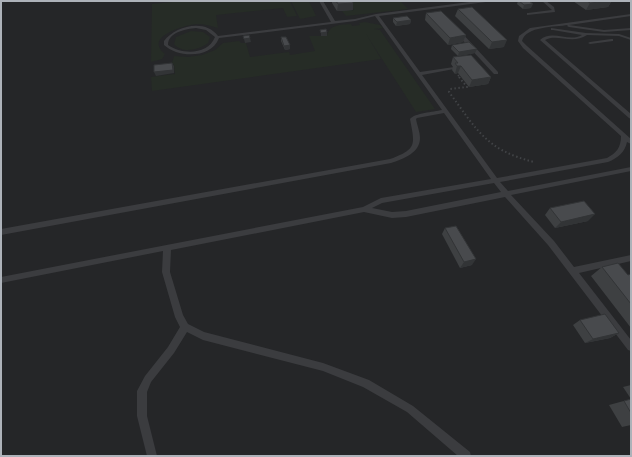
<svg xmlns="http://www.w3.org/2000/svg" width="632" height="457" viewBox="0 0 632 457" font-family="Karla,sans-serif">
	<style>
		.built { fill: #252628 }
		.green { fill: #262c26 }
		.lines { fill: none; stroke-linecap: round; stroke-linejoin: round }
		.path-far1 { stroke: #414346; stroke-width: 1.5; stroke-dasharray: 1.5 2; stroke-linecap: butt }
		.path { stroke: #414346; stroke-width: 2; stroke-dasharray: 1.5 2.5; stroke-linecap: butt }
		.lane { fill: #3b3c3f; fill-rule: evenodd }
		.wall { fill: #3e4042 }
		.shaded-wall { fill: #323436 }
		.building { fill: #484a4d; stroke: #323436 }
	</style>
	<rect width="100%" height="100%" fill="#19191b"/>
	<!-- built -->
	<rect class="built" x="1" y="1" width="630" height="455"/>
	<!-- green -->
	<g class="green">
		<path d="M 182,1 L 290,1 L 297,16 L 287,17 L 283,8 L 216,15 L 218,28 C 211,26 204,24 197,24 C 184,25 143,37 165,54 L 162,59 L 151,62 L 152,4 Z"/>
		<polygon points="291,1 309,1 316,16 300,19"/>
		<polygon points="349,1 400,1 408,9 346,16 342,11 354,10"/>
		<path d="M 365,22 L 380,25 L 383,28 L 374,29 L 380,30 L 435,109 L 416,112 L 366,34 L 381,59 L 152,91 L 151,77 L 175,74 L 174,65 L 172,63 L 174,56 L 188,57 L 202,55 L 215,50 L 223,43 L 239,41 L 241,43 L 246,43 L 250,57 L 289,52 L 290,55 L 315,51 L 309,36 L 327,36 C 329,24 341,25 351,24 L 352,26 L 360,25 L 359,23 Z"/>
		<path d="M 191,31 L 203,32 L 210,37 L 208,43 C 199,50 182,54 174,44 L 176,37 Z"/>
	</g>
	<g class="lines">
		<!-- path-far1 -->
		<polyline class="path-far1" points="458,75 460,78"/>
		<!-- path -->
		<path class="path" d="M 459,77 L 467,87 L 450,89 L 449,92 C 477,130 486,150 534,162"/>
		<!-- lane -->
		<g class="lane">
			<path d="M 319,1 L 323,1 L 335,21 L 355,19 L 376,14 L 477,1 L 488,1 L 486,2 L 379,16 L 420,72 L 454,67 L 454,69 L 422,75 L 497,178 L 607,158 C 616,153 621,148 621,136 L 523,48 L 518,41 L 519,36 L 530,28 L 631,14 L 631,16 L 569,25 L 604,30 L 631,28 L 631,30 L 604,32 L 569,27 L 567,26 L 568,25 C 555,27 526,26 522,41 L 527,46 L 631,139 L 631,144 L 627,142 C 625,152 618,158 608,162 L 500,182 L 508,191 L 631,167 L 631,171 L 511,195 L 554,241 L 574,267 L 631,255 L 631,261 L 579,273 L 631,340 L 631,351 L 628,350 L 548,245 L 505,197 L 406,217 L 392,218 L 364,212 L 171,250 L 170,272 L 183,315 L 188,324 L 204,332 L 323,363 L 369,380 L 413,406 L 470,452 L 471,456 L 458,456 L 407,412 L 363,387 L 323,371 L 203,340 L 187,332 L 174,353 L 151,382 L 147,392 L 147,416 L 157,456 L 147,456 L 137,416 L 137,391 L 145,376 L 168,347 L 180,327 L 175,317 L 162,272 L 163,251 L 1,283 L 1,277 L 363,207 L 381,198 L 491,179 L 444,113 L 417,118 L 416,119 C 417,125 420,132 420,138 C 420,153 403,159 391,163 L 1,235 L 1,229 L 390,159 C 417,149 415,145 410,119 C 415,113 433,112 442,110 L 375,16 L 355,21 L 219,38 C 211,59 178,58 164,45 L 164,41 C 175,26 205,18 218,36 L 331,22 ZM 196,28 L 206,30 L 215,37 C 208,55 182,55 168,45 C 168,32 186,29 196,28 ZM 494,183 L 501,192 L 406,211 L 392,212 L 372,208 L 382,203 Z"/>
			<polygon points="542,1 546,1 554,7 555,12 527,15 527,13 528,13 552,10"/>
			<path d="M 551,28 L 586,33 L 619,34 L 631,38 L 631,40 L 619,36 L 587,35 C 572,45 557,33 545,40 L 631,114 L 631,119 L 629,118 L 540,40 C 552,29 569,43 582,35 L 553,30 L 551,30 Z"/>
			<polygon points="456,31 460,31 498,72 498,74 494,74 456,33"/>
			<polygon points="611,39 613,39 613,41 590,44 588,43 590,42"/>
		</g>
	</g>
	<!-- wall -->
	<g class="wall">
		<polygon points="332,1 352,1 353,3 353,10 337,11 332,3"/>
		<polygon points="518,1 529,1 531,8 523,9 517,4"/>
		<polygon points="573,1 620,1 611,2 608,7 586,10"/>
		<polygon points="458,9 504,47 489,49 455,16"/>
		<polygon points="426,13 466,35 463,42 448,45 425,20"/>
		<polygon points="393,18 411,20 410,24 396,26 393,22"/>
		<polygon points="281,37 290,49 285,50 281,41"/>
		<polygon points="452,45 475,53 458,56 451,49"/>
		<polygon points="453,57 491,77 488,84 469,87 458,73 455,74 452,70 453,67 451,64"/>
		<polygon points="550,208 588,221 555,228 545,215"/>
		<polygon points="445,228 472,265 460,268 442,234"/>
		<polygon points="602,267 628,275 631,274 631,328 591,276"/>
		<polygon points="580,320 619,333 610,338 585,343 573,325"/>
		<polygon points="631,385 631,399 623,387"/>
		<polygon points="631,399 631,425 622,427 609,405"/>
	</g>
	<!-- shaded-wall -->
	<g class="shaded-wall">
		<polygon points="609,1 620,1 611,2 608,7 586,10 590,3"/>
		<polygon points="353,3 353,10 337,11 338,4"/>
		<polygon points="533,4 531,8 523,9 524,5"/>
		<polygon points="411,20 410,24 396,26 397,22"/>
		<polygon points="327,32 327,36 321,36 321,33"/>
		<polygon points="466,35 463,42 448,45 450,38"/>
		<polygon points="250,38 251,42 245,43 244,39"/>
		<polygon points="507,40 504,47 489,49 492,42"/>
		<polygon points="290,45 290,49 285,50 284,46"/>
		<polygon points="477,49 475,53 458,56 459,52"/>
		<polygon points="172,63 174,66 174,73 156,76 154,72"/>
		<polygon points="457,66 461,66 458,73 455,74"/>
		<polygon points="491,77 488,84 469,87 472,80"/>
		<polygon points="595,214 588,221 555,228 561,222"/>
		<polygon points="476,259 472,265 460,268 464,262"/>
		<polygon points="619,333 610,338 585,343 593,339"/>
	</g>
	<!-- building -->
	<g class="building">
		<polygon points="336,1 352,1 353,3 338,4"/>
		<polygon points="519,1 529,1 533,4 524,5"/>
		<polygon points="587,1 609,1 590,3"/>
		<polygon points="472,7 507,40 492,42 458,9"/>
		<polygon points="441,11 466,35 450,38 426,13"/>
		<polygon points="407,16 411,20 397,22 393,18"/>
		<polygon points="326,29 327,32 321,33 320,30"/>
		<polygon points="249,35 250,38 244,39 243,36"/>
		<polygon points="281,37 286,37 290,45 284,46"/>
		<polygon points="469,42 477,49 459,52 452,45"/>
		<polygon points="471,55 491,77 472,80 461,66 457,66 455,63 458,63 453,57"/>
		<polygon points="172,63 173,70 154,72 154,65"/>
		<polygon points="584,201 595,214 561,222 550,208"/>
		<polygon points="456,226 476,259 464,262 445,228"/>
		<polygon points="618,263 628,275 631,274 631,304 602,267"/>
		<polygon points="605,314 619,333 593,339 580,320"/>
		<polygon points="631,399 631,413 624,401"/>
	</g>
	<!-- border -->
	<rect width="632" height="457" fill="none" stroke="#adb2b9" stroke-width="4"/>
</svg>
